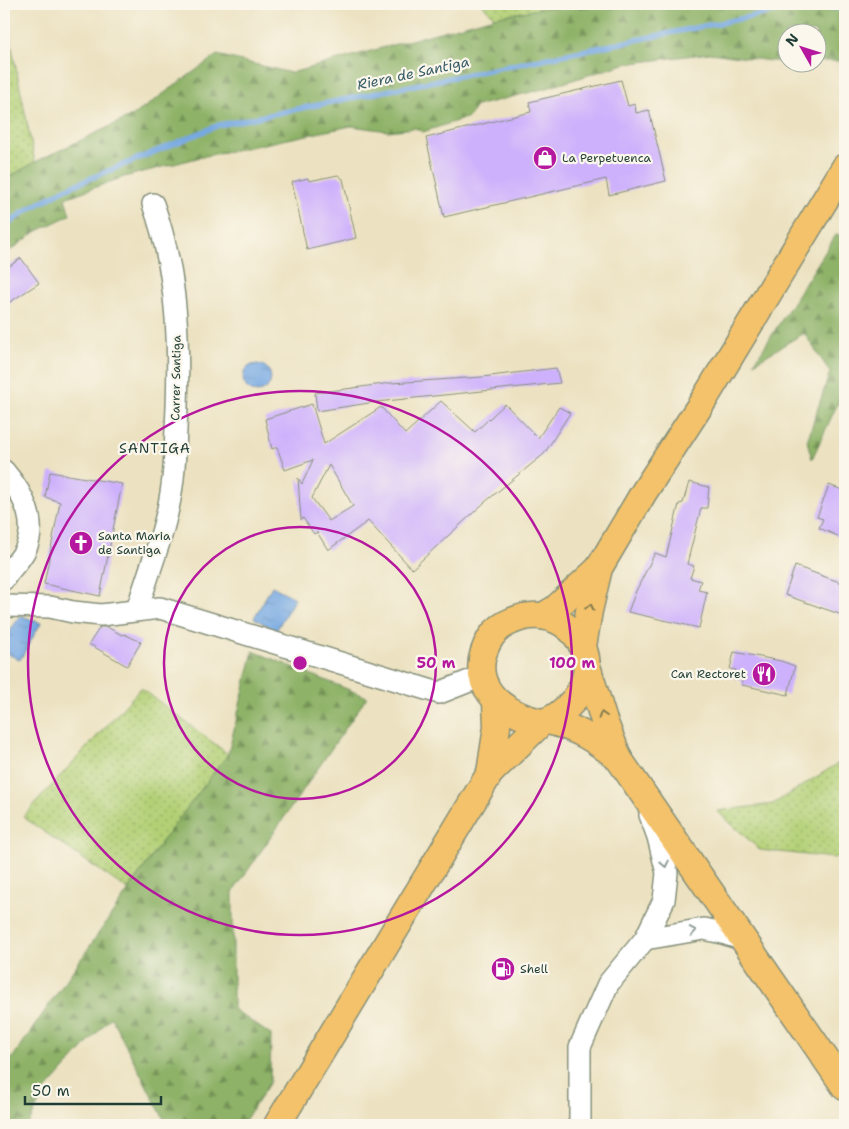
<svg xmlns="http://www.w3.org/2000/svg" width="849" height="1129" viewBox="0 0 849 1129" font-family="'Shantell Sans',sans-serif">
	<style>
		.grass { fill: url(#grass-dots); stroke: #698655 }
		.forest { fill: url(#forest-firs); stroke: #56784e }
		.water { fill: url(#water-ripples); stroke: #4a728b }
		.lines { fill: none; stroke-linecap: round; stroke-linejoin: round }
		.stream { stroke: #76a8e2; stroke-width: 5.5 }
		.building { fill: #ceb1fc; fill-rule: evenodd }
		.minor-casing { stroke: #86907a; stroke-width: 24 }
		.major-casing { stroke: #86907a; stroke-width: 29 }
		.minor { stroke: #fff; stroke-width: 21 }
		.major { stroke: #f4c26a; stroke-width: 26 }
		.oneway { stroke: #7f794c }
		.oneway2 { stroke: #8f9e9a }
		.ring { fill: none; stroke: #b5179e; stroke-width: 2.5 }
		.labels { text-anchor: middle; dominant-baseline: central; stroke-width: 4.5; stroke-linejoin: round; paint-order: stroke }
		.poi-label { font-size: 12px; fill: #1f3d34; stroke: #fbf7ec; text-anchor: start }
		.street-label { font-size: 12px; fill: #1f3d34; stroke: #fbf7ec }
		.water-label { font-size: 14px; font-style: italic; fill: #395d68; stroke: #fbf7ec }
		.neighbourhood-label { font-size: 14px; letter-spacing: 1px; fill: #1f3d34; stroke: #fbf7ec }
		.centre { fill: #b5179e; stroke: #fbf7ec; stroke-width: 2.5 }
		.ring-label { font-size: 15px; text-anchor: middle; font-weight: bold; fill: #b5179e; stroke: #fbf7ec; stroke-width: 4.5; stroke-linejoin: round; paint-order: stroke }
	</style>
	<defs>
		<pattern id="grass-dots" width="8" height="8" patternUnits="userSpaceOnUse" patternTransform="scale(1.25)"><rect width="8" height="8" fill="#b3d076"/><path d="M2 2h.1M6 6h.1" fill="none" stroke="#91aa62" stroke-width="1.8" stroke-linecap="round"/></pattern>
		<pattern id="forest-firs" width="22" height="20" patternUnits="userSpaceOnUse" patternTransform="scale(1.25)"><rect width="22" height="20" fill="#8eb267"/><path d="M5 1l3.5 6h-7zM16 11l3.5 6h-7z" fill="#739256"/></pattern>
		<pattern id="water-ripples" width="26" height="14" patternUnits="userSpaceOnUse" patternTransform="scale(1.25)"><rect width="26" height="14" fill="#76a8e2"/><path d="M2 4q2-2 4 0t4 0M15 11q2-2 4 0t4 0" fill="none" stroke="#608ab8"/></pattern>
	</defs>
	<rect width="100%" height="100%" fill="#fbf7ec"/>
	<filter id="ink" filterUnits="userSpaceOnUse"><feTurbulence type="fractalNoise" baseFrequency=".02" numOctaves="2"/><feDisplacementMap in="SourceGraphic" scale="10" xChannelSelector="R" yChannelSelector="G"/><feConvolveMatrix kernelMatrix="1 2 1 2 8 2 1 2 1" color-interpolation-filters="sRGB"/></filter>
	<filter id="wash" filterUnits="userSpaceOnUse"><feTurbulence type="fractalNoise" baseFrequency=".0096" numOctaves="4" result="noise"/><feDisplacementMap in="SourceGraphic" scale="20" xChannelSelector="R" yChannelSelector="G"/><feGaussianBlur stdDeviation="1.12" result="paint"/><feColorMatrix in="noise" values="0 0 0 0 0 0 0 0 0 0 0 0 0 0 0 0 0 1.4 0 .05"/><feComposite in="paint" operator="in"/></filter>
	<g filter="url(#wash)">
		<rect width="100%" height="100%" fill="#ece2c1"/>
		<!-- grass -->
		<g class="grass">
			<polygon points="482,4 567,4 494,17"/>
			<polygon points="4,8 35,162 4,180"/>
			<polygon points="141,688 228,754 166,836 128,890 23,817"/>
			<polygon points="845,759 845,852 834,858 760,850 717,811 773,804"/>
		</g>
		<!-- forest -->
		<g class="forest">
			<polygon points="567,4 845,4 845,61 817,61 816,32 786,32 786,61 771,61 710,53 624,64 547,88 476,106 469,117 423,132 415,128 388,131 351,126 201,157 124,177 65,198 70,215 37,231 4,255 4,180 35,162 134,115 217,55 291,73 494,17"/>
			<polygon points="836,235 845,235 845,388 812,459 807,441 830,372 804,333 754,363"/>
			<polygon points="253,651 367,697 233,892 233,1009 271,1035 270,1082 242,1125 167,1125 111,1017 45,1091 28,1125 4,1125 4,1070 166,836 228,754"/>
		</g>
		<!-- water -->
		<g class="water">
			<circle cx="257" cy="378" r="14"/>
			<polygon points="272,586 295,598 276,631 254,618"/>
			<polygon points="22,616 41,623 20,660 4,652 4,640 18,619"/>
		</g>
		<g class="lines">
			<!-- stream -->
			<polyline class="stream" points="4,227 24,212 65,189 219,125 812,4 845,9"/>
		</g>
		<g id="blocks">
			<!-- building -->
			<g class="building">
				<polygon points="621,80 628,106 635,104 636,113 649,110 666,181 609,195 606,179 444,217 426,138 531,112 529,102"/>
				<polygon points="338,175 343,179 356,238 307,250 292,182 308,178 309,181"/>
				<polygon points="21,258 39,283 4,306 4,270"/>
				<polygon points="556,368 560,383 376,402 317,411 315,393 391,383 482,377"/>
				<path d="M 441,401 L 475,432 L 505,404 L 538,438 L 559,407 L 570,413 L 544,454 L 485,502 L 412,569 L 368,521 L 328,550 L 317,532 L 314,534 L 303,518 L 301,520 L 298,478 L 302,484 L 313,460 L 285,470 L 277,447 L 272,449 L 265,419 L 312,404 L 324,444 L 381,407 L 405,434 ZM 329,465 L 353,506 L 329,521 L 312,498 Z"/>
				<polygon points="50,472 122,484 100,596 44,584 60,502 45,497"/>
				<polygon points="689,482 709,487 707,508 701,508 687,564 694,566 690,578 701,581 698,590 707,592 699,628 628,612 636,591 655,553 666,557 679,504 683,503"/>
				<polygon points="829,485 845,491 845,527 840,537 819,528 823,519 817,517"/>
				<polygon points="795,566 845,584 845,616 785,595"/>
				<polygon points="100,627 107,627 122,635 124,634 141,642 127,666 89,644"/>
				<polygon points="734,652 781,661 795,666 788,695 742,685 742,680 734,678 736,670 730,669"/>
			</g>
		</g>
	</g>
	<g filter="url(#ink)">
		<use href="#blocks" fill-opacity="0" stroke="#86907a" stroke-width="1"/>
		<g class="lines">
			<!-- minor casing -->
			<g class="minor-casing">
				<g id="minor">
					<path d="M 4,471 C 22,492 39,522 25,550 C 20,561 9,569 4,579"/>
					<polyline points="4,606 50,607 73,612 101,615 160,608 439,693 482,676"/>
					<path d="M 137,610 C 149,570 167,527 172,486 C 175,467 175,448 176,429 C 180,353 179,276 153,204"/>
					<polyline points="645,939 704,929 723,933 744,940"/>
					<polyline points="578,1125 580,1123 580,1047 608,984 645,939 664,900 667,873 658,837 650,815"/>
				</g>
			</g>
			<!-- major casing -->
			<g class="major-casing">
				<g id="major">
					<polyline points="543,616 555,609 599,568"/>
					<polyline points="583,646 589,611 599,568 644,492 705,398 845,167"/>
					<polyline points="588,669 603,718 619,759 845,1087"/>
					<path d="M 548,721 C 576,727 597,741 619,759"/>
					<polyline points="490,773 497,727 496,702"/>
					<path d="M 277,1125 L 490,773 L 542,722 C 554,720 565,710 573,701 C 611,656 563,598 512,621 C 504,624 496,630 491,637 C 463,682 500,714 542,722"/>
				</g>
			</g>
			<!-- minor -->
			<use href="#minor" class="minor"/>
			<!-- major -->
			<use href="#major" class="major"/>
		</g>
		<!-- one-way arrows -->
		<defs><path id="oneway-chevron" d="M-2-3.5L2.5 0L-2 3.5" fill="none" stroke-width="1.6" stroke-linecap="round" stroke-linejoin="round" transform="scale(1.25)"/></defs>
		<g class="oneway">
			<use href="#oneway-chevron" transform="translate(590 607) rotate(-78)"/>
			<use href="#oneway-chevron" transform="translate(602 715) rotate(-108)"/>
		</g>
		<g class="oneway2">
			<use href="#oneway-chevron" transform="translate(665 864) rotate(78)"/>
			<use href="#oneway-chevron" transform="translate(693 931) rotate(-10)"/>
		</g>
	</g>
	<!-- distance rings -->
	<g class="ring">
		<circle cx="300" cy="663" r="136"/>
		<circle cx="300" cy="663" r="272"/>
	</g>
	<!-- icons -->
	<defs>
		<g id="shop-disc" transform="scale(1.25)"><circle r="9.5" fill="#b5179e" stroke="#fbf7ec"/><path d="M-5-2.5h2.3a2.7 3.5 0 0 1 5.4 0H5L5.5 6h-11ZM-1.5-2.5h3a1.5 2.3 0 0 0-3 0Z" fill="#fff"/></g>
		<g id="church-disc" transform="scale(1.25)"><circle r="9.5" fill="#b5179e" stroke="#fbf7ec"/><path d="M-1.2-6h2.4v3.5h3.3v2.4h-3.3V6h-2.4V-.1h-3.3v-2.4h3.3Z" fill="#fff"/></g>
		<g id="restaurant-disc" transform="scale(1.25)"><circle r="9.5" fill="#b5179e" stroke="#fbf7ec"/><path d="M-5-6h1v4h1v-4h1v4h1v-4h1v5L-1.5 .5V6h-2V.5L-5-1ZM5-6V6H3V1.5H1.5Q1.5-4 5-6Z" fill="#fff"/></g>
		<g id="fuel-disc" transform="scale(1.25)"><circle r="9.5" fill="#b5179e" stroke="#fbf7ec"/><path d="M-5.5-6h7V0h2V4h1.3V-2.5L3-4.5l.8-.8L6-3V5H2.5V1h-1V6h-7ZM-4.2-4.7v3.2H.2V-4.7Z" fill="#fff"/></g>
	</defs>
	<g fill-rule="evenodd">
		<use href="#shop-disc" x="545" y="158"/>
		<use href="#church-disc" x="81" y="543"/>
		<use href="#restaurant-disc" x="764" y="674"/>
		<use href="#fuel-disc" x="503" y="969"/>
	</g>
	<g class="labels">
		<!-- poi labels -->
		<g class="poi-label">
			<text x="562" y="158">La Perpetuenca</text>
			<text x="98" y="536">Santa Maria<tspan x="98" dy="14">de Santiga</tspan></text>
			<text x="746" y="674" text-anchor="end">Can Rectoret</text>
			<text x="520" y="969">Shell</text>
		</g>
		<!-- street labels -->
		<g class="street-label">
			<text transform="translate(176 378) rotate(-89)">Carrer Santiga</text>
		</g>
		<!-- water labels -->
		<g class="water-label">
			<text transform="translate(413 73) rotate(-12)">Riera de Santiga</text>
		</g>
		<!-- neighbourhood labels -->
		<g class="neighbourhood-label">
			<text x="155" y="448">SANTIGA</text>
		</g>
	</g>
	<circle cx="300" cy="663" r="8" class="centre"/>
	<g class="ring-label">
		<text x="436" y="668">50 m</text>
		<text x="572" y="668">100 m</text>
	</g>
	<!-- margin -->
	<rect width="849" height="1129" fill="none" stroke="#fbf7ec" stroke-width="20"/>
	<!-- north arrow -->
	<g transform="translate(802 48) rotate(309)"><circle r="24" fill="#fbf7ec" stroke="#a3ada2"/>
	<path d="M0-4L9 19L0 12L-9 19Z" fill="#b5179e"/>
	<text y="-8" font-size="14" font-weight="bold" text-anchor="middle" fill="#1f3d34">N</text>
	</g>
	<!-- scale -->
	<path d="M25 1096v8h136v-8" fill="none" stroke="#1f3d34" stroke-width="2.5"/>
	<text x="32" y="1096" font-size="15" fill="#1f3d34" stroke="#fbf7ec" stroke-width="4" paint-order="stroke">50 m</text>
</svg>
